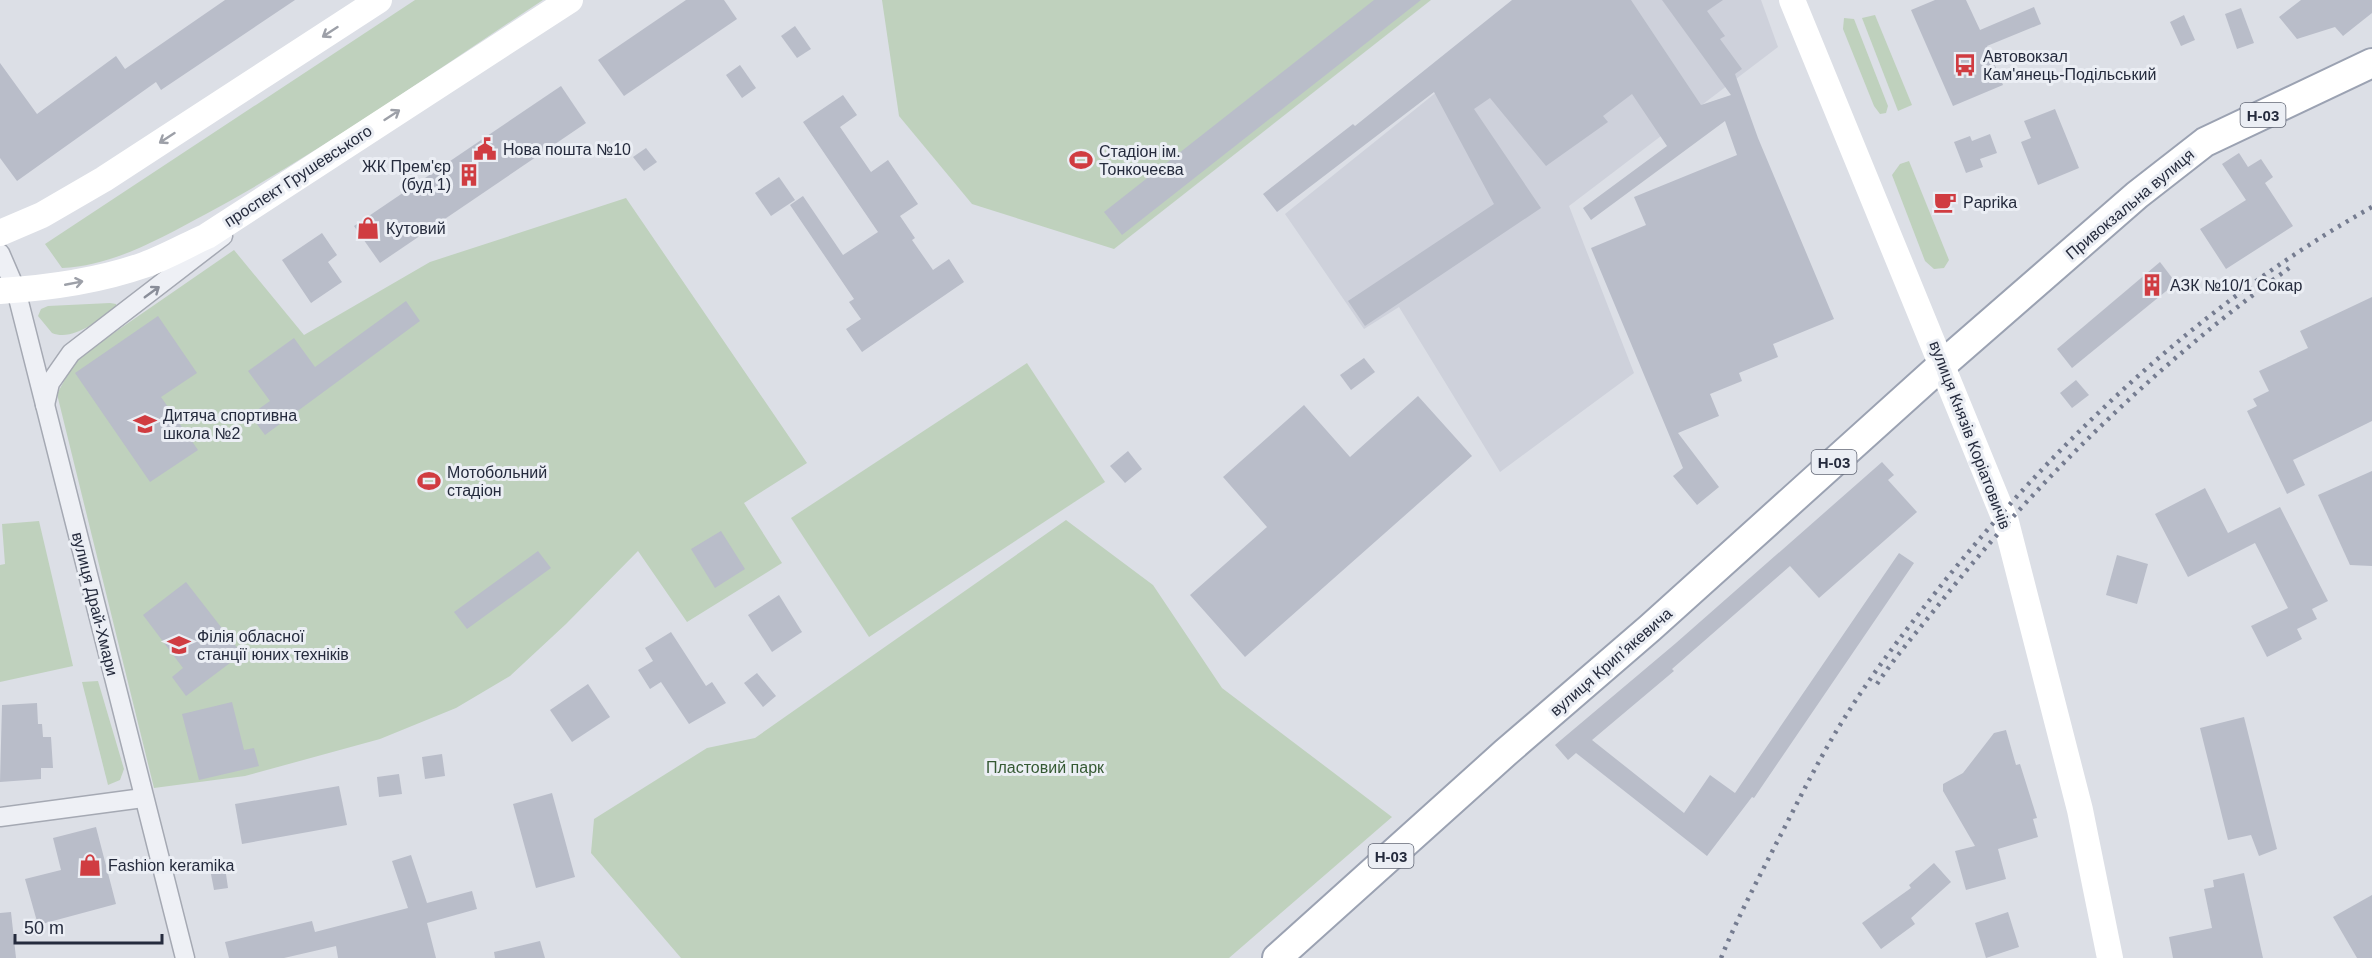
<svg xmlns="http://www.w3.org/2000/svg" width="2372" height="958" viewBox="0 0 2372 958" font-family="Helvetica,sans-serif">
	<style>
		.built { fill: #ced1db }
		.green { fill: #bfd1bd }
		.building { fill: #b9bdc9 }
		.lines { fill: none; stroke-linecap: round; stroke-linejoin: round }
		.minor-casing { stroke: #a5a9b3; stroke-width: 21 }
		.primary-casing { stroke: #9ba2b2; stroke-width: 32 }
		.minor { stroke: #eef0f5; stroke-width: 18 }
		.secondary { stroke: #fff; stroke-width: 26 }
		.primary { stroke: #fff; stroke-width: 28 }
		.rail { stroke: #757c90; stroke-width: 4.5; stroke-dasharray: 3 6; stroke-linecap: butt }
		.oneway { stroke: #9da0a8 }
		.oneway2 { stroke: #8a8e99 }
		.labels { text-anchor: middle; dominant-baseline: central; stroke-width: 6; stroke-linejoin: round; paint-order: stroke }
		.shield { fill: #ebeef4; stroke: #606674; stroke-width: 1.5 }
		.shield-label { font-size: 15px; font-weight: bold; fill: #252b3d }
		.poi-label { font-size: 16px; fill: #252b3d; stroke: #ebeef4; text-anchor: start }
		.street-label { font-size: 16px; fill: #252b3d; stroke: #ebeef4 }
		.park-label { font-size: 16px; fill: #355933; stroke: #ebeef4 }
	</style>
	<rect width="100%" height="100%" fill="#dcdfe6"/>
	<!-- built -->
	<polygon class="built" points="1529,0 1761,0 1778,47 1569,206 1634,373 1500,472 1399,307 1364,329 1285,214 1515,29"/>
	<!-- green -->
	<g class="green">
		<path d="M 415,0 L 543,0 C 432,73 323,151 206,214 C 161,238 113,266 62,268 L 45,244 Z"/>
		<polygon points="882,0 1431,0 1114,249 972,204 899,116"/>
		<polygon points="1875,15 1912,105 1898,111 1862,18"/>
		<polygon points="1844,18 1854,19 1888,106 1886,113 1880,114 1874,106 1843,29"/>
		<polygon points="1909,161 1949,260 1944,268 1934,269 1925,261 1892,175 1900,164"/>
		<polygon points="626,198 807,463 744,503 782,563 687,622 638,551 566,624 510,676 456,708 380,739 245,776 154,788 57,394 76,359 234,250 304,335 430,262"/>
		<path d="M 110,303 L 116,304 L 117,307 C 100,319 73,342 52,333 L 38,316 L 41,309 L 48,306 Z"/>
		<polygon points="1027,363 1105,482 869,637 791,518"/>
		<polygon points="1066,520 1153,585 1222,688 1392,817 1229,958 681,958 591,853 594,819 707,748 755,738"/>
		<polygon points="39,521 73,666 0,682 0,565 5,564 2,524"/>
		<polygon points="98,681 124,769 120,780 108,785 82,682"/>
	</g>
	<!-- building -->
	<g class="building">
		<polygon points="225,0 295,0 161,90 156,82 17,181 0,158 0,63 37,114 116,56 125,69"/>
		<polygon points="686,0 724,0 737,19 624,96 598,60"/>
		<polygon points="1374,0 1421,0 1122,235 1104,212"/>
		<polygon points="1512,0 1631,0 1701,105 1731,95 1662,0 1723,0 1707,11 1725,36 1720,39 1742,69 1735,74 1758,138 1834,319 1773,344 1778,357 1739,373 1742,381 1710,394 1719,416 1678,433 1719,487 1697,505 1673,476 1683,468 1591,248 1646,225 1634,197 1737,155 1725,121 1591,220 1583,208 1667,146 1632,94 1603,116 1608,122 1546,166 1490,98 1474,109 1541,208 1365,326 1348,301 1494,204 1434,92 1277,212 1263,194 1353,124 1355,126"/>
		<polygon points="1935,0 1966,0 1980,30 2034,7 2041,24 1987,46 2003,85 1953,106 1911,10"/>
		<polygon points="2301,0 2372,0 2372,13 2343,36 2335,27 2297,39 2279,17"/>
		<polygon points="2241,8 2254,43 2237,49 2225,14"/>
		<polygon points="2184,15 2195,40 2181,46 2170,22"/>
		<polygon points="795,26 811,49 797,58 781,36"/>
		<polygon points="740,65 756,88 742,98 726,75"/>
		<polygon points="561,86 586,123 380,263 354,226"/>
		<polygon points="843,95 857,115 840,127 871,172 888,160 918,204 900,216 915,238 912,240 933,270 949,259 964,282 862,352 846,329 861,319 849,302 854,299 790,205 803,196 843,255 878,232 803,122"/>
		<polygon points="2055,109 2079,168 2038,185 2021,142 2031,138 2024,121"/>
		<polygon points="1990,134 1997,153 1980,159 1983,167 1966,173 1954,142 1970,136 1972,141"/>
		<polygon points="646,148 657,162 644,171 633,157"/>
		<polygon points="2239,153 2248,167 2261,159 2273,177 2265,183 2293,226 2226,269 2200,229 2246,200 2222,164"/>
		<polygon points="779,177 795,200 771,216 755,193"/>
		<polygon points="322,233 337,255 328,262 342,282 311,303 282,260"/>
		<polygon points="2160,262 2176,283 2072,368 2057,349"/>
		<polygon points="2372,297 2372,421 2293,460 2305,485 2287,494 2247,411 2257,406 2253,399 2269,391 2259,371 2308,348 2300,331"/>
		<polygon points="406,301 420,321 265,435 250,415 270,401 248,371 294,338 315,367"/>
		<polygon points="158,316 197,373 161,397 198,450 150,482 75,373"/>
		<polygon points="1364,358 1375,372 1351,390 1340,375"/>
		<polygon points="2076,380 2089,395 2072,408 2060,393"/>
		<polygon points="1418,396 1472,456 1245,657 1190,595 1267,527 1223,477 1304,405 1350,457"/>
		<polygon points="1128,451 1142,469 1125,483 1110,466"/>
		<polygon points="1882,462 1894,475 1888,480 1917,512 1819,598 1790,566 1672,669 1674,671 1592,740 1684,813 1710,775 1735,793 1899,553 1914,563 1754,798 1752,797 1707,856 1576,753 1568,760 1555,745 1676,643"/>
		<polygon points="2372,471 2372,566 2350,565 2318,495"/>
		<polygon points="2205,488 2228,533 2280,507 2328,601 2312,609 2317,619 2297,629 2302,639 2267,657 2251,626 2288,608 2255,543 2188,577 2155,514"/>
		<polygon points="721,531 745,569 715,588 691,549"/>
		<polygon points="538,551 551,568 467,629 454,612"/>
		<polygon points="2117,555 2148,564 2137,604 2106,595"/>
		<polygon points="186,582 242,654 186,696 172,677 183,668 143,615"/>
		<polygon points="779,595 802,632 772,652 748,615"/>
		<polygon points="671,632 706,686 712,682 726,703 689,724 661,682 650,689 638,670 653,661 645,648"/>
		<polygon points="757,673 776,696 763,707 744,683"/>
		<polygon points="588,684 610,717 572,742 550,710"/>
		<polygon points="232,702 244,750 254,748 259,766 199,780 182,714"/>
		<polygon points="37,703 38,724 42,724 43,737 51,737 53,768 41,768 41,779 0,782 2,705"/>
		<polygon points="2244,717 2277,849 2259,856 2251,835 2228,840 2200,728"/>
		<polygon points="2006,730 2016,765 2020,764 2037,818 2033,819 2038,837 1998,849 2006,879 1966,890 1955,851 1975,846 1943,791 1943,784 1963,773 1994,733"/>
		<polygon points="442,754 445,776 425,779 422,757"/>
		<polygon points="399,774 402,794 379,797 377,777"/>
		<polygon points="339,786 347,825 242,844 235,804"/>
		<polygon points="552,793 575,877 536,888 513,804"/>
		<polygon points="96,827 116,904 38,925 25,879 61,870 53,838"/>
		<polygon points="411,855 427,903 472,891 477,909 427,923 436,958 338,958 336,946 284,958 229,958 225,942 312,921 315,932 408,908 392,861"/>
		<polygon points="1934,863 1951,882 1911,918 1915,924 1881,949 1862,923 1911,888 1909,885"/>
		<polygon points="225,867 228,888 214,890 210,869"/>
		<polygon points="2244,873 2263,958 2173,958 2169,937 2212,928 2204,889 2214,887 2213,880"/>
		<polygon points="2372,895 2372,958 2357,958 2333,917"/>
		<polygon points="11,912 16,958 0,958 0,913"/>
		<polygon points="2008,912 2019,947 1986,958 1975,923"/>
		<polygon points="540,941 545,958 495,958 494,952"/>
	</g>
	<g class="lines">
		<!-- minor casing -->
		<g class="minor-casing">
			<g id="minor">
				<polyline points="0,253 16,290 185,958"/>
				<polyline points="45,405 50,383 71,353 223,236"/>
				<polyline points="0,817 143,798"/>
			</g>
		</g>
		<!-- primary casing -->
		<g class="primary-casing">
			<polyline id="primary" points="1277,958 1505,753 1650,628 1943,364 2137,195 2205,142 2372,63"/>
		</g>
		<!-- minor -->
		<use href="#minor" class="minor"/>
		<!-- secondary -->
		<g class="secondary">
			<polyline points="1792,0 2006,522 2080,810 2110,958"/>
			<polyline points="0,233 42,215 104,179 379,0"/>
			<path d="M 0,291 C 49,288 98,281 144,265 C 166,257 187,245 207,236 L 570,0"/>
		</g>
		<!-- primary -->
		<use href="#primary" class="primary"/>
		<!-- rail -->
		<g class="rail">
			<path d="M 1877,684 C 1895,657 1916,633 1936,608 C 2038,479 2159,362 2292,266"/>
			<path d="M 1721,958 C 1737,919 1757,881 1776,844 C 1799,800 1820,756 1847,714 C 1876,668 1909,626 1943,583 C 2062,435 2205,301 2372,207"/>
		</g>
	</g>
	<!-- one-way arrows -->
	<defs><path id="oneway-shaft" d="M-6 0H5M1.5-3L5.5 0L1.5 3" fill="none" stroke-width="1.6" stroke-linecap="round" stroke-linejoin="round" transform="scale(1.5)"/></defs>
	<g class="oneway">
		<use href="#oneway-shaft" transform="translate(330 32) rotate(147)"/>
		<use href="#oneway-shaft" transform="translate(392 115) rotate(-33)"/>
		<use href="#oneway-shaft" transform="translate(167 138) rotate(147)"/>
		<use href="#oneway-shaft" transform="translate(74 283) rotate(-11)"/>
	</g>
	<use class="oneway2" href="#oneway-shaft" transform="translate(152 292) rotate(-36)"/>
	<!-- icons -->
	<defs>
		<g id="bus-bare" transform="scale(1.8)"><path d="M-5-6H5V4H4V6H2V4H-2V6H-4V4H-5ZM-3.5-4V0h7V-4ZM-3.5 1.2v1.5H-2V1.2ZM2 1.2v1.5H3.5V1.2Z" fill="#d03c41" stroke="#ebeef4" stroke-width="2.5" paint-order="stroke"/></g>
		<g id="civic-bare" transform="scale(1.8)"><path d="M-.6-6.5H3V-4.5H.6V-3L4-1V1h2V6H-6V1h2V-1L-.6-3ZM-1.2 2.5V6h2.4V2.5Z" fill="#d03c41" stroke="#ebeef4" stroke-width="2.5" paint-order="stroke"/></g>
		<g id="stadium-bare" transform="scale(1.8)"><path d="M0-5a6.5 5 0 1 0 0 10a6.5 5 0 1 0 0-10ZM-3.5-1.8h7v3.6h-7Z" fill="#d03c41" stroke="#ebeef4" stroke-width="2.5" paint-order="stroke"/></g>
		<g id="building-bare" transform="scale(1.8)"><path d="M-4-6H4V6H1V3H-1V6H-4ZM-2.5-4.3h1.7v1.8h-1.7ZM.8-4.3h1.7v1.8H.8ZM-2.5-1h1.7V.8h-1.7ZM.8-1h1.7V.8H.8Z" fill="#d03c41" stroke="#ebeef4" stroke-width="2.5" paint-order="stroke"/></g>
		<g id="cafe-bare" transform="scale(1.8)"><path d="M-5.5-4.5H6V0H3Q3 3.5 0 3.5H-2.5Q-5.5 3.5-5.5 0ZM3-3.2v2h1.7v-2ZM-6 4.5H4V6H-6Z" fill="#d03c41" stroke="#ebeef4" stroke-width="2.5" paint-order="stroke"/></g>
		<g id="shop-bare" transform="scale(1.8)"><path d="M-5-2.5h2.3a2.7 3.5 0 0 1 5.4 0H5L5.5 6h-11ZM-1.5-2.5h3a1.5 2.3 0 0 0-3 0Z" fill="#d03c41" stroke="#ebeef4" stroke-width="2.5" paint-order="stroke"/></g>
		<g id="school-bare" transform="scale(1.8)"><path d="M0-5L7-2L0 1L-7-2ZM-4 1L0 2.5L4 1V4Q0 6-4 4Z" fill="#d03c41" stroke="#ebeef4" stroke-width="2.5" paint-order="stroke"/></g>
	</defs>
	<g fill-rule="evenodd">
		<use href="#bus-bare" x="1965" y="65"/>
		<use href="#civic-bare" x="485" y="149"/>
		<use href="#stadium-bare" x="1081" y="160"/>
		<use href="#building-bare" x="469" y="175"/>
		<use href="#cafe-bare" x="1945" y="202"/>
		<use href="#shop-bare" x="368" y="228"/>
		<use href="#building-bare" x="2152" y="285"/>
		<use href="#school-bare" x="145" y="424"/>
		<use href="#stadium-bare" x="429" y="481"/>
		<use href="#school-bare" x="179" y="645"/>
		<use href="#shop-bare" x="90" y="865"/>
	</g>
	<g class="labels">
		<!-- shield labels -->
		<g class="shield">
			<rect x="2240.5" y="103" width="45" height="24" rx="4.5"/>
			<rect x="1811.5" y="450" width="45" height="24" rx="4.5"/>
			<rect x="1368.5" y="844" width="45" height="24" rx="4.5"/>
		</g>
		<g class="shield-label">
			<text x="2263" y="115">Н-03</text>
			<text x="1834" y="462">Н-03</text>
			<text x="1391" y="856">Н-03</text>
		</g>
		<!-- poi labels -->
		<g class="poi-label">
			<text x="1983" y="56">Автовокзал<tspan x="1983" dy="18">Кам'янець-Подільський</tspan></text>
			<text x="503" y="149">Нова пошта №10</text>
			<text x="1099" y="151">Стадіон ім.<tspan x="1099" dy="18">Тонкочеєва</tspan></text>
			<text x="451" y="166" text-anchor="end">ЖК Прем'єр<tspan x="451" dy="18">(буд 1)</tspan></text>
			<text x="1963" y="202">Paprika</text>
			<text x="386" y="228">Кутовий</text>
			<text x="2170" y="285">АЗК №10/1 Сокар</text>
			<text x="163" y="415">Дитяча спортивна<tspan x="163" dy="18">школа №2</tspan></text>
			<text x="447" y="472">Мотобольний<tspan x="447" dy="18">стадіон</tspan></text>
			<text x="197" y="636">Філія обласної<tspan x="197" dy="18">станції юних техніків</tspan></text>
			<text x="108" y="865">Fashion keramika</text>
		</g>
		<!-- street labels -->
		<g class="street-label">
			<text transform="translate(298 176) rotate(-33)">проспект Грушевського</text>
			<text transform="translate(2130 204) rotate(-40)">Привокзальна вулиця</text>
			<text transform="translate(1970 435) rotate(69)">вулиця Князів Коріатовичів</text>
			<text transform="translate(95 604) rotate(76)">вулиця Драй-Хмари</text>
			<text transform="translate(1611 662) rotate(-41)">вулиця Крипʼякевича</text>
		</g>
		<!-- park labels -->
		<g class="park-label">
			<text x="1045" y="767">Пластовий парк</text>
		</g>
	</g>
	<!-- scale -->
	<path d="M15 934v9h147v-9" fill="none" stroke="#252b3d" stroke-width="3"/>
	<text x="24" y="934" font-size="18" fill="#252b3d" stroke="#ebeef4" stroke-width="4.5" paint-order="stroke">50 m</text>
</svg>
